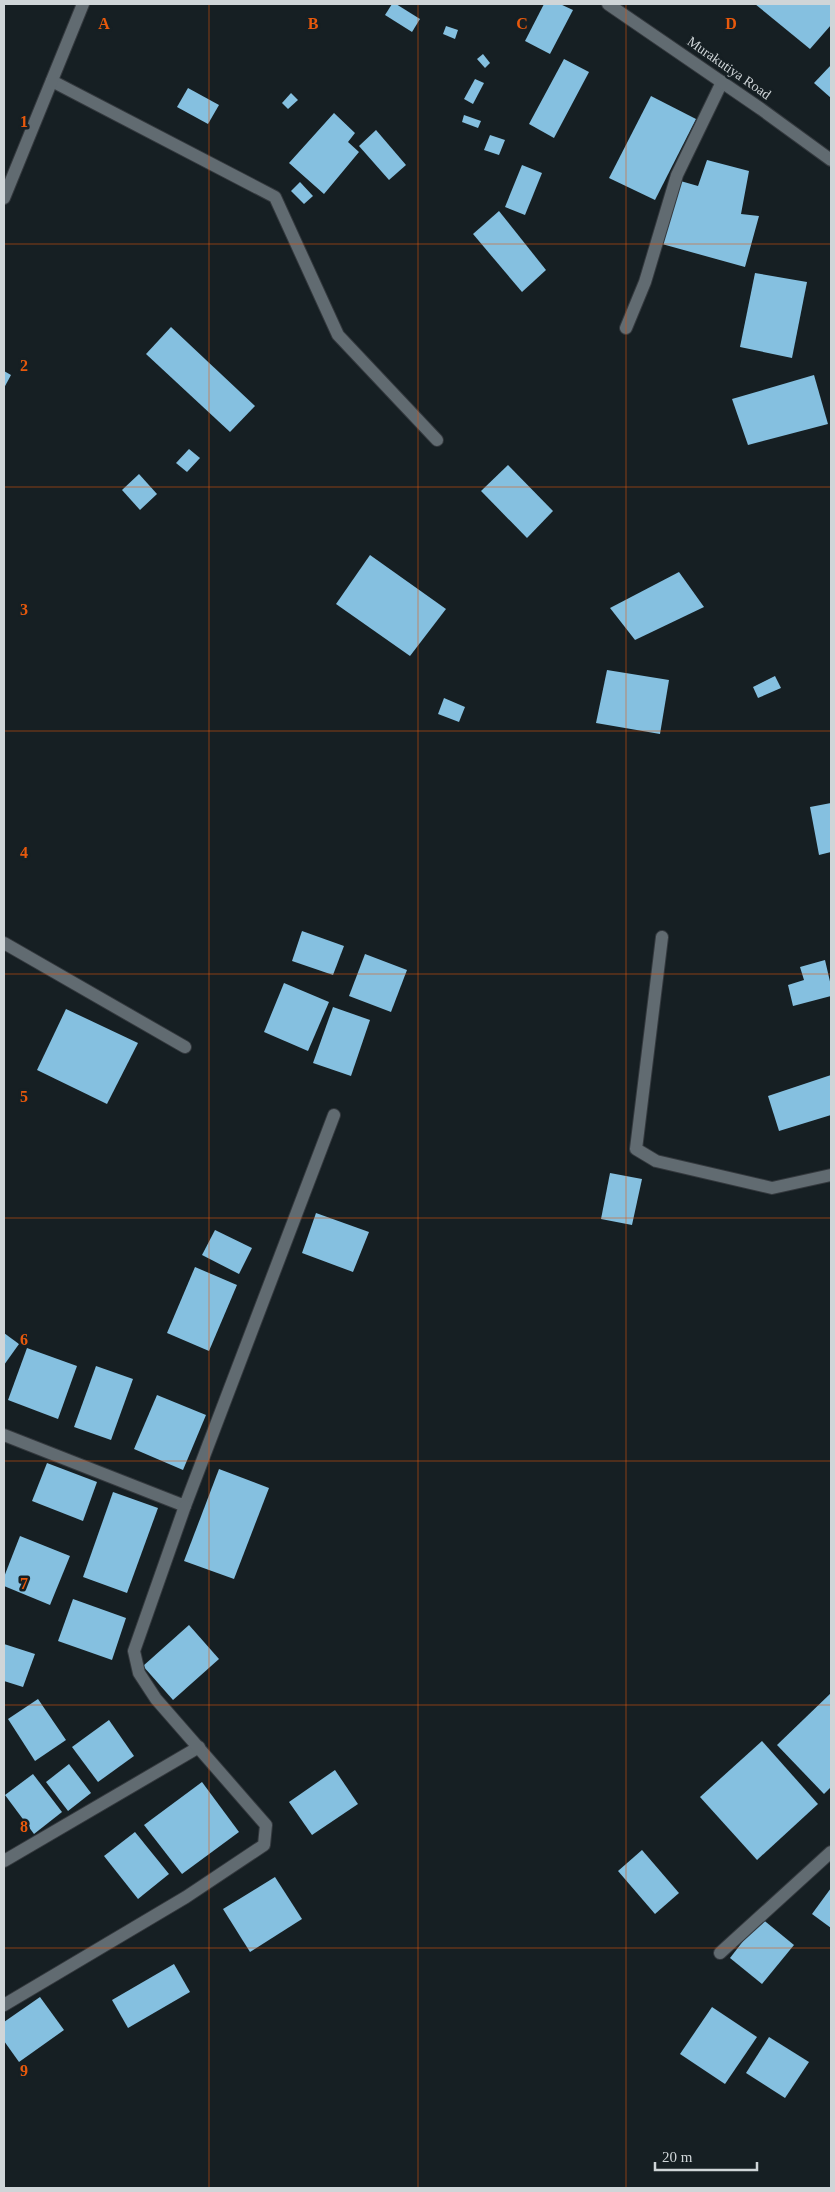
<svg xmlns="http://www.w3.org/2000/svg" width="835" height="2192" viewBox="0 0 835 2192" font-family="Georgia,serif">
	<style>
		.building { fill: #85c0e0 }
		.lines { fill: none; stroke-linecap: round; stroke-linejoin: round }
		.lane-casing { stroke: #34393e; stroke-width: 14 }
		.street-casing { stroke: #34393e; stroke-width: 14 }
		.secondary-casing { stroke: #34393e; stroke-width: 14 }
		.lane { stroke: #616b71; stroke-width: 12 }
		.street { stroke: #616b71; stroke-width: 12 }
		.secondary { stroke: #616b71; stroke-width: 12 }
		.grid { fill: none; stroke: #e8590c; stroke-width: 1; stroke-opacity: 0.55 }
		.labels { text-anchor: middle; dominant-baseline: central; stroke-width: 5; stroke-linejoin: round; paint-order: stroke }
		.street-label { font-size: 14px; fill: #cfd5d8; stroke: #161f23 }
		.grid-label { font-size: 16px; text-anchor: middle; font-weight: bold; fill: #e8590c; stroke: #161f23; stroke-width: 5; stroke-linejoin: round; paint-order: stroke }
	</style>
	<rect width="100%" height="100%" fill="#161f23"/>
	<!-- building -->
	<g class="building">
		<polygon points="392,4 396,4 420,19 412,32 385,15"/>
		<polygon points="544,4 560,4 573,10 550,54 525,41"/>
		<polygon points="755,4 831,4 831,25 810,49"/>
		<polygon points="446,26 458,30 455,39 443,34"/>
		<polygon points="483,54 490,63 485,68 477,59"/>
		<polygon points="564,59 589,72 554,138 529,124"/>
		<polygon points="831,65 831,98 814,83"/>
		<polygon points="475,79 484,83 473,104 464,99"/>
		<polygon points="188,88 219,105 208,124 177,107"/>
		<polygon points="291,93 298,100 288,109 282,103"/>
		<polygon points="651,96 696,119 655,200 609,178"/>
		<polygon points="334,113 355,133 348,142 359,152 324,194 289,163"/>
		<polygon points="464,115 481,121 478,128 462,122"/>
		<polygon points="376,130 406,165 389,180 359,146"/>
		<polygon points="490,135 505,140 499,155 484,150"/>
		<polygon points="707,160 749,171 741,214 759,216 745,267 662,244 677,180 698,186"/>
		<polygon points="522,165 542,173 525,215 505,207"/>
		<polygon points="300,182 313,196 304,204 291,191"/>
		<polygon points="499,211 546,270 522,292 473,234"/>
		<polygon points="755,273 807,282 792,358 740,347"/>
		<polygon points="171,327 255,406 230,432 146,354"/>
		<polygon points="4,371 11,375 4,388"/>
		<polygon points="814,375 828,424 748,445 732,399"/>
		<polygon points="189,449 200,458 187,472 176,463"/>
		<polygon points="508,465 553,511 527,538 481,491"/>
		<polygon points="139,474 157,494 140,510 122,490"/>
		<polygon points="370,555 446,609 410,656 336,604"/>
		<polygon points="679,572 704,607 635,640 610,608"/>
		<polygon points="607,670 669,680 660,734 596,723"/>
		<polygon points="775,676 781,688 758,698 753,687"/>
		<polygon points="444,698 465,707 459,722 438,714"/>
		<polygon points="831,803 831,852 819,855 810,807"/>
		<polygon points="302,931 344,946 333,975 292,961"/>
		<polygon points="365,954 407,970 391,1012 349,996"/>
		<polygon points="825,960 831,986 831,996 793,1006 788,985 804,980 800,967"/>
		<polygon points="284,983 329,1002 308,1051 264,1032"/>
		<polygon points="333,1007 370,1020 351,1076 313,1063"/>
		<polygon points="66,1009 138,1043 107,1104 37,1070"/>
		<polygon points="831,1075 831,1115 779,1131 768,1096"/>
		<polygon points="610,1173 642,1179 632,1225 601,1219"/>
		<polygon points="316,1213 369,1232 353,1272 302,1253"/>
		<polygon points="215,1230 252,1248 239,1274 202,1255"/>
		<polygon points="195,1267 237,1285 209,1351 167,1333"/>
		<polygon points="4,1333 19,1344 4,1365"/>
		<polygon points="27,1348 77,1366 58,1419 8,1400"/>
		<polygon points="96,1366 133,1379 111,1440 74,1427"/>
		<polygon points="157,1395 206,1415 183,1470 134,1449"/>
		<polygon points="47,1463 97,1482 83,1521 32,1501"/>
		<polygon points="219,1469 269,1488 234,1579 184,1561"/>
		<polygon points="113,1492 158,1508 127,1593 83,1577"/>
		<polygon points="20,1536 70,1556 50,1605 4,1586 4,1577"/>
		<polygon points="73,1599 126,1618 112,1660 58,1641"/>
		<polygon points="189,1625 219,1659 173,1700 143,1666"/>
		<polygon points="4,1644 35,1654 23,1687 4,1681"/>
		<polygon points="831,1693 831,1787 824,1794 777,1745"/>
		<polygon points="38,1699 66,1740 35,1761 8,1719"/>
		<polygon points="109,1720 134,1756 98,1782 72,1747"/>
		<polygon points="762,1741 818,1804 757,1860 700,1797"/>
		<polygon points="69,1764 91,1793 68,1811 46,1782"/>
		<polygon points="335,1770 358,1804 312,1835 289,1802"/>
		<polygon points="33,1774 62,1812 34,1834 5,1795"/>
		<polygon points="202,1782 239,1832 182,1874 144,1825"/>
		<polygon points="135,1832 169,1874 138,1899 104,1856"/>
		<polygon points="642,1850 679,1893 655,1914 618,1871"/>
		<polygon points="275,1877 302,1919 250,1952 223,1909"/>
		<polygon points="831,1888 831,1928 812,1914"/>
		<polygon points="761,1918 794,1945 762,1984 730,1958"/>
		<polygon points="174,1964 190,1992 128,2028 112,2000"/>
		<polygon points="40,1997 64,2030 19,2062 4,2041 4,2022"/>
		<polygon points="712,2007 757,2037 725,2084 680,2054"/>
		<polygon points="769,2037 809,2062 785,2098 746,2073"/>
	</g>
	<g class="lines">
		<!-- lane casing -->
		<g class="lane-casing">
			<polyline id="lane" points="626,328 645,282 677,175 722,82"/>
		</g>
		<!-- street casing -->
		<g class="street-casing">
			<g id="street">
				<polyline points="52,81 275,197 338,335 437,440"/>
				<polyline points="4,198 83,4"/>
				<polyline points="662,937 636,1149 656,1161 772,1188 831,1175"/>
				<polyline points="4,943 185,1047"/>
				<polyline points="4,1435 185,1506 334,1115"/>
				<polyline points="4,1861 199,1747"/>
				<polyline points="720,1953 831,1852"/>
				<polyline points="4,2005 186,1897 264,1845 266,1825 156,1699 139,1673 134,1651 185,1506"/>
			</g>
		</g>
		<!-- secondary casing -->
		<g class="secondary-casing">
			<polyline id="secondary" points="608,4 761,109 831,160"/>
		</g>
		<!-- lane -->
		<use href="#lane" class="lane"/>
		<!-- street -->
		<use href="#street" class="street"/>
		<!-- secondary -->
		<use href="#secondary" class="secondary"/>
	</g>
	<!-- grid -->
	<path class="grid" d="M 209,4 L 209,2188M 418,4 L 418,2188M 626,4 L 626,2188M 4,244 L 831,244M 4,487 L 831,487M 4,731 L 831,731M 4,974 L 831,974M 4,1218 L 831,1218M 4,1461 L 831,1461M 4,1705 L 831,1705M 4,1948 L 831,1948"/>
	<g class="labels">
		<!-- street labels -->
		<g class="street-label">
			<text transform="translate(729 68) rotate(35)">Murakutiya Road</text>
		</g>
	</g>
	<g class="grid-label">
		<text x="104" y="29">A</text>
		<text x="313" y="29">B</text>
		<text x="522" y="29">C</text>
		<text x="731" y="29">D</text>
		<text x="24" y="127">1</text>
		<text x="24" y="371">2</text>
		<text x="24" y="615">3</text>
		<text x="24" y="858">4</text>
		<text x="24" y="1102">5</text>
		<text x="24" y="1345">6</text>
		<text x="24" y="1589">7</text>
		<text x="24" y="1832">8</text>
		<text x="24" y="2076">9</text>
	</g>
	<!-- border -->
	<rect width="835" height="2192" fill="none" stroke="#cfd5d8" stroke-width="10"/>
	<!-- scale -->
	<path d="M655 2162v8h102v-8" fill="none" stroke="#cfd5d8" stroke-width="2.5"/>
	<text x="662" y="2162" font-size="15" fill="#cfd5d8" stroke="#161f23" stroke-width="4" paint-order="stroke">20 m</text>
</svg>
